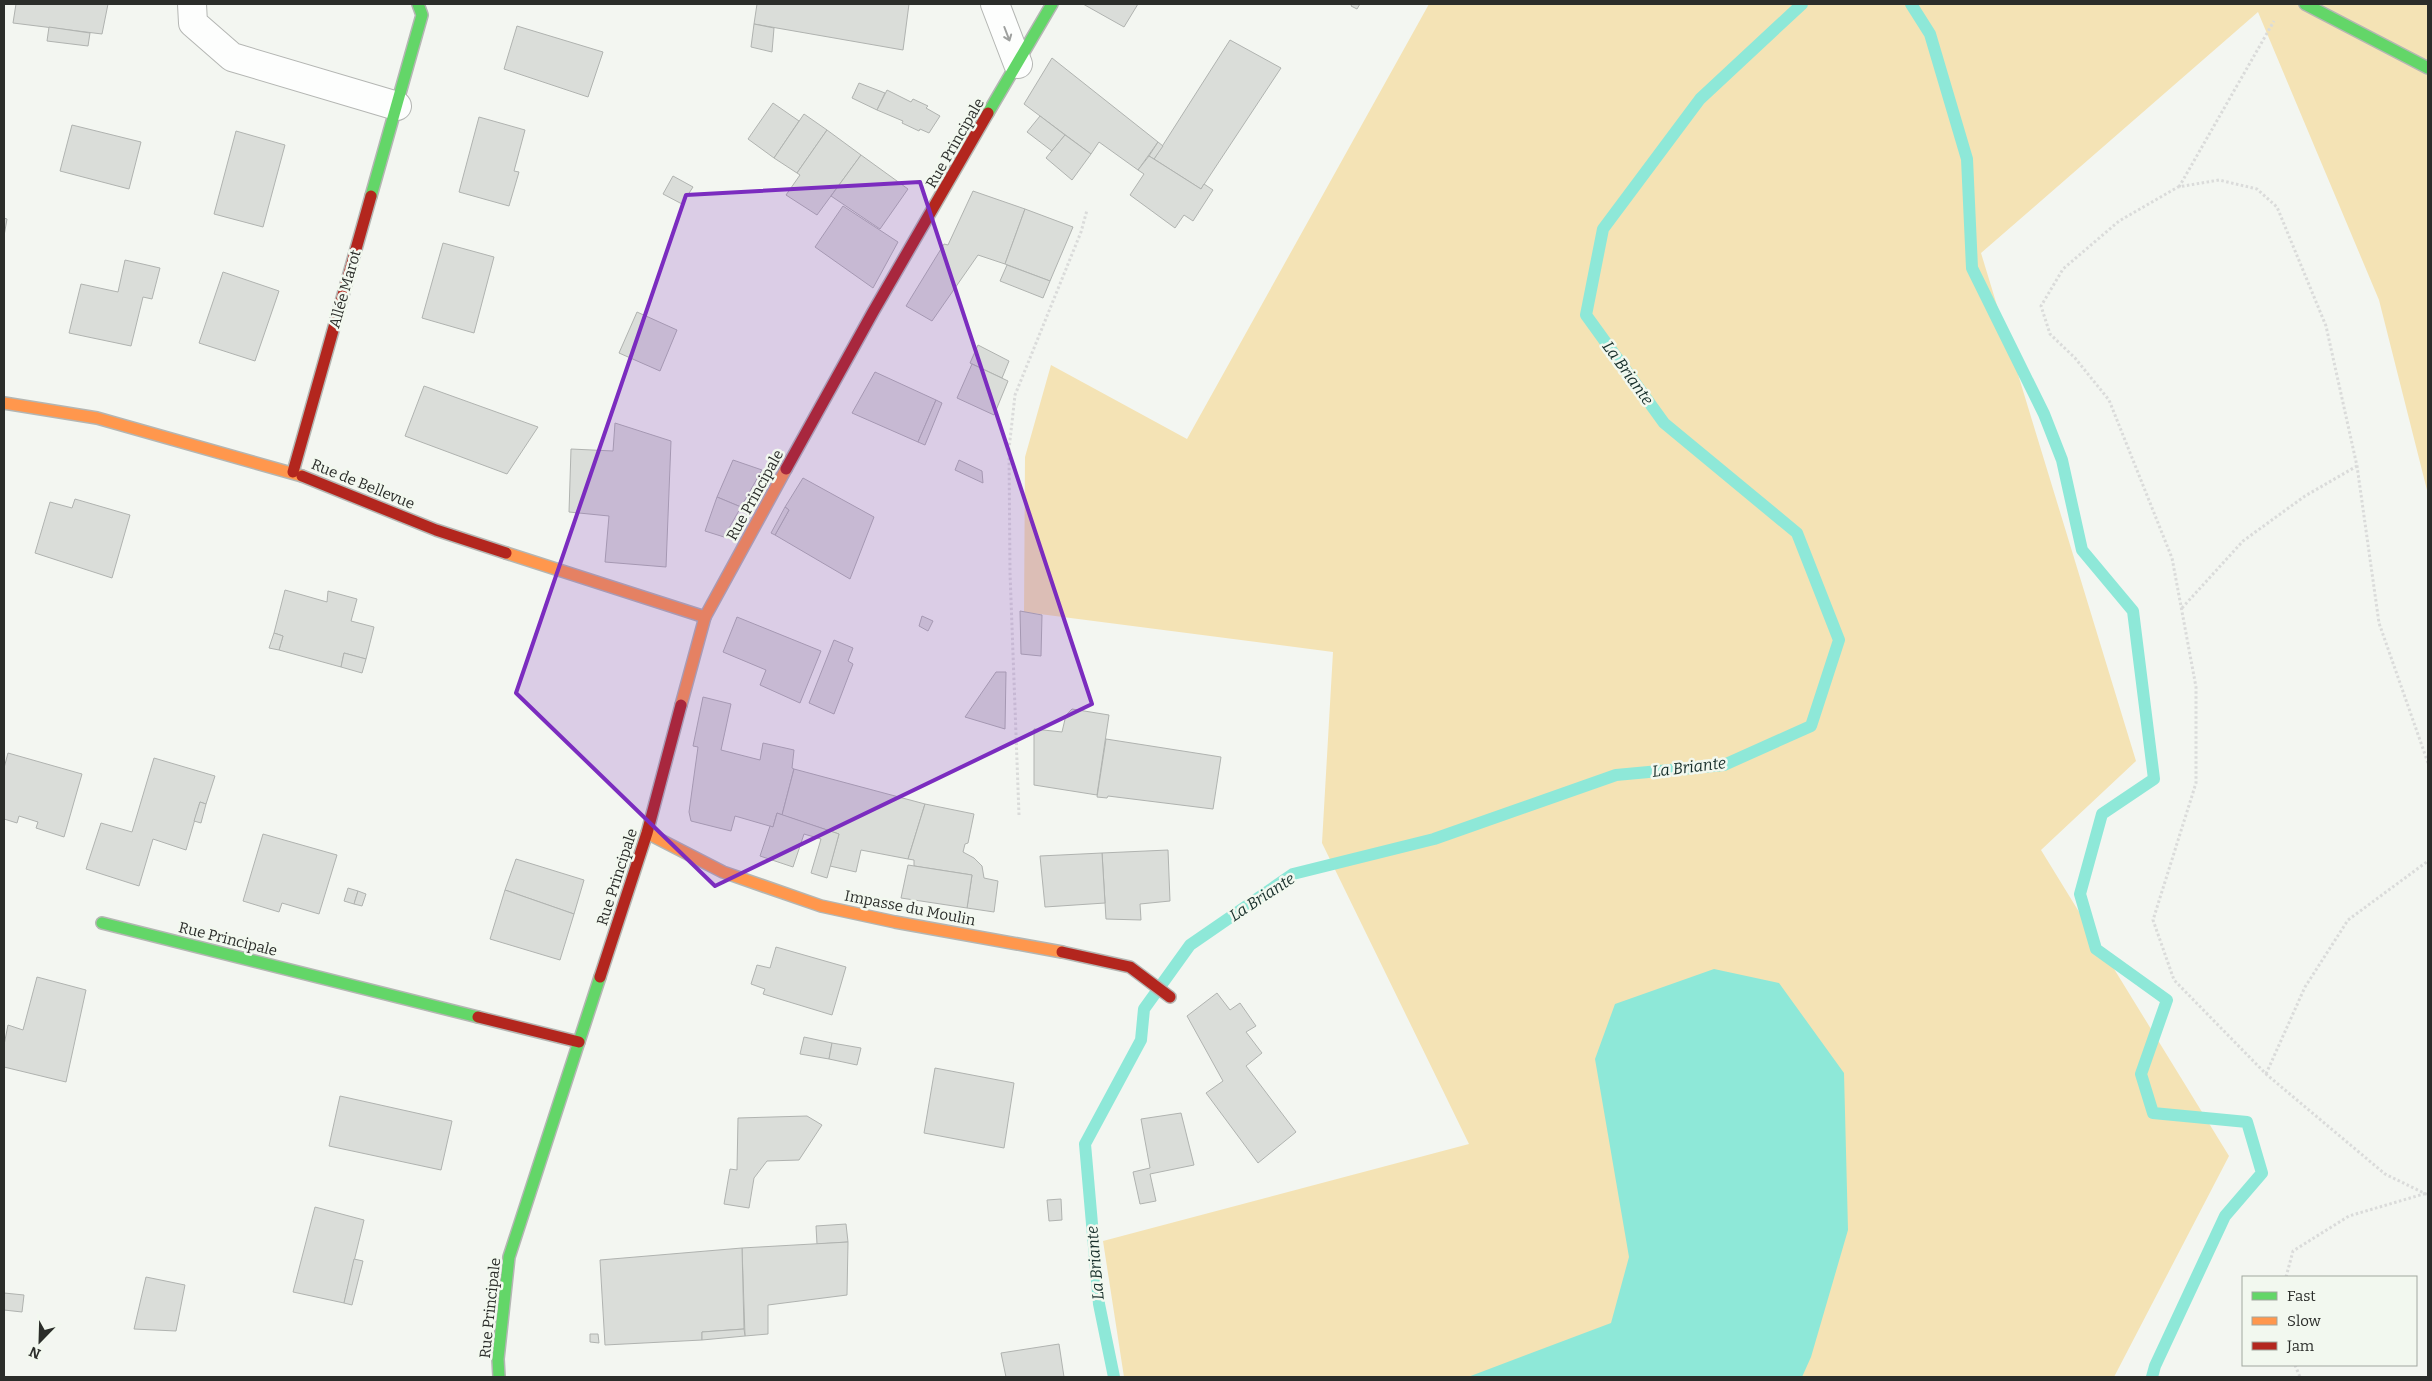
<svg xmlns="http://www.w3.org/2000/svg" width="2432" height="1381" viewBox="0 0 2432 1381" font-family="Bitter,serif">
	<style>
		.green { fill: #f4e3b5 }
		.water { fill: #8ee8d8 }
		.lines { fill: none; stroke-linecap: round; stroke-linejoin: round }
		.stream { stroke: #8ee8d8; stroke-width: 12 }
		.building { fill: #daddd9; stroke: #b0b3b0 }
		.street-casing { stroke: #b4b6b3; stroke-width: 30 }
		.fast-casing { stroke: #b4b6b3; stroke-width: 14 }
		.slow-casing { stroke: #b4b6b3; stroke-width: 14 }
		.jam-casing { stroke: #b4b6b3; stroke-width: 14 }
		.path { stroke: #dadbda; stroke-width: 3; stroke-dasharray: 2.5 2.5; stroke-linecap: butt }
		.street { stroke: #fdfefd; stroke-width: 28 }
		.fast { stroke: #63d668; stroke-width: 11 }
		.slow { stroke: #ff974d; stroke-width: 11 }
		.jam { stroke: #b3261e; stroke-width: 11 }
		.oneway { stroke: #9ea09e }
		.marked { fill: #7b2cbf; fill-opacity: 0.2; stroke: #7b2cbf; stroke-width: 4; stroke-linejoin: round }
		.labels { text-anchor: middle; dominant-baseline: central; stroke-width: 5; stroke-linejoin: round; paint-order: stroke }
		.street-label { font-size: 15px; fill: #2b2d2a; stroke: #f2f8ef }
		.water-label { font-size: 16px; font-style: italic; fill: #182f2b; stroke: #f2f8ef }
	</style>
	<rect width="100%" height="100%" fill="#f3f6f1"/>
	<!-- green -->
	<polygon class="green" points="1429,4 2428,4 2428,494 2379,300 2258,12 1981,253 2136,761 2041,850 2229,1156 2114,1377 1124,1377 1103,1241 1469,1144 1322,843 1333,652 1024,612 1025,457 1051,365 1187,439"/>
	<!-- water -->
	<polygon class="water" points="1714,969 1779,983 1844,1073 1848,1230 1811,1357 1802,1377 1468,1377 1611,1323 1629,1257 1595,1059 1615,1004"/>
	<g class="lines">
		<!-- stream -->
		<g class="stream">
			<polyline points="1911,4 1930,34 1967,159 1972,268 2044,414 2062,460 2082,550 2133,611 2154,779 2102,814 2080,894 2096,949 2167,1000 2141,1074 2153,1113 2247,1122 2262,1173 2225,1216 2155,1366 2152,1377"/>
			<polyline points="1114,1377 1099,1304 1085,1144 1141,1040 1144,1009 1190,945 1293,874 1434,839 1616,775 1724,765 1811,726 1839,640 1797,533 1664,423 1586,315 1603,229 1700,99 1802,4"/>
		</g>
	</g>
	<!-- building -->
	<g class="building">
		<polygon points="16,4 108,4 102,34 13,23"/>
		<polygon points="757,4 909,4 903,50 754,24"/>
		<polygon points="1083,4 1138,4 1124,27"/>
		<polygon points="1352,4 1360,4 1357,9 1351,6"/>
		<polygon points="754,24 774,28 772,52 751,47"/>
		<polygon points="517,26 603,52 588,97 504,69"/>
		<polygon points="49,27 90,33 88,46 47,41"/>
		<polygon points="1230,40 1281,68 1201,189 1154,159"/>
		<polygon points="1052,58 1158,142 1138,170 1099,142 1091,154 1024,104"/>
		<polygon points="859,83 885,93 877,110 852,98"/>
		<polygon points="887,90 911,102 913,99 928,106 926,108 940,116 929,133 920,129 919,131 902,123 903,121 877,110"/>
		<polygon points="773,103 799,121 774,158 748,139"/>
		<polygon points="804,114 827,130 797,173 774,158"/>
		<polygon points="1040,116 1065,135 1052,151 1027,132"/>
		<polygon points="479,117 525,130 514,171 519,172 509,206 459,192"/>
		<polygon points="72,125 141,142 129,189 60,171"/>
		<polygon points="827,130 861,155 817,215 786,195 800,175 797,173"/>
		<polygon points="236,131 285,145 263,227 214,214"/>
		<polygon points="1065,135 1091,154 1072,180 1046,158"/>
		<polygon points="1158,142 1163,146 1154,159 1149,156"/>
		<polygon points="861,155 908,189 880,229 831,196"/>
		<polygon points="1149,156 1201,189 1204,184 1213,190 1193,221 1184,215 1175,228 1130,195 1144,174 1138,170"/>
		<polygon points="673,176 693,187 682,204 663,194"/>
		<polygon points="973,191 1025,209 1005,264 978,255 932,321 906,306 944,244 948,245"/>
		<polygon points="843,206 898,242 873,288 815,247"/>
		<polygon points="1025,209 1073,227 1050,281 1005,264"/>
		<polygon points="4,218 7,219 4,236"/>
		<polygon points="443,243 494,257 474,333 422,318"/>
		<polygon points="125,260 160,268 152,299 143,297 131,346 69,333 81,284 118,292"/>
		<polygon points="1007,265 1050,281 1043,298 1000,281"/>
		<polygon points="223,272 279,291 255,361 199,343"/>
		<polygon points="637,312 677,330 660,371 619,353"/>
		<polygon points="978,345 1009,361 1002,378 970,363"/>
		<polygon points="972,364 1008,381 994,415 957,398"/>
		<polygon points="875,372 936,400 918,442 852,413"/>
		<polygon points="424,386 538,427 507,474 405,436"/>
		<polygon points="936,400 942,403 925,445 918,442"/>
		<polygon points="615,423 671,441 666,567 605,562 609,516 569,512 571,449 613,451"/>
		<polygon points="733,460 762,470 741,507 717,497"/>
		<polygon points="959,460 982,471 983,483 955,470"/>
		<polygon points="803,478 874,517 850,579 775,535 789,510 785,507"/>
		<polygon points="717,497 741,507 724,537 705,531"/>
		<polygon points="75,499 130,515 112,578 35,553 50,502 72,508"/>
		<polygon points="785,507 789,510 775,535 771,533"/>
		<polygon points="285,590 327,602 328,591 357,599 351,621 374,627 366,659 344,653 341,667 279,650 283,636 274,633"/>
		<polygon points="1020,611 1042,615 1041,656 1021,654"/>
		<polygon points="922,616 933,621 928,631 919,626"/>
		<polygon points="737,617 821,651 800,703 760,685 766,670 723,652"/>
		<polygon points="274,633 283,636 279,650 269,648"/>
		<polygon points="834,640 853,648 848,661 853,664 834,714 809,703"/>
		<polygon points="344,653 366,659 362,673 341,667"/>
		<polygon points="996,672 1006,672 1005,729 965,717"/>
		<polygon points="703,697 731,704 721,750 760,760 763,743 794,750 792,768 794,769 782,815 777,813 773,827 735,816 731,831 691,821 689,812 698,747 693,746"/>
		<polygon points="1072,709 1109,715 1097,795 1034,785 1034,729 1062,732 1066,715"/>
		<polygon points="1106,739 1221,757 1213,809 1108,796 1107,798 1097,797"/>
		<polygon points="8,753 82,774 64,837 36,828 38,822 19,816 17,823 4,819 4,768"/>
		<polygon points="154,758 215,776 206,804 200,802 186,850 153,839 139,886 86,869 101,823 132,832"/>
		<polygon points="794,769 925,804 908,859 861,850 856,872 830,866 839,834 782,815"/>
		<polygon points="200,802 206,804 201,823 194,821"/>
		<polygon points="925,804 974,814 968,843 965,844 963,852 974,858 982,866 984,878 998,881 994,912 967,908 972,875 914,866 914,860 908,859"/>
		<polygon points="777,813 839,834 827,878 811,873 821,839 804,834 793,867 760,856 770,826 773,827"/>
		<polygon points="263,834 337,855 319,914 282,903 279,912 243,901"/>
		<polygon points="1168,850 1170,901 1140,904 1141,920 1106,919 1102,853"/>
		<polygon points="1102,853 1105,903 1045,907 1040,856"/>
		<polygon points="516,859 584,880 574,914 505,890"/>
		<polygon points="908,865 972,875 967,908 901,898"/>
		<polygon points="348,888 358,891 354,904 344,901"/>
		<polygon points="505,890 574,914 560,960 490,939"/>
		<polygon points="358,891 366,894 362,906 354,904"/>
		<polygon points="776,947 846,967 832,1015 763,994 765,989 751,984 757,965 770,968"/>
		<polygon points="37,977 86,990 66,1082 4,1067 4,1045 8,1025 23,1030"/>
		<polygon points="1217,993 1230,1010 1240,1003 1256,1026 1246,1032 1262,1053 1246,1066 1296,1132 1258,1163 1206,1093 1223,1081 1187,1016"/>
		<polygon points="804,1037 832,1043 829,1059 800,1054"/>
		<polygon points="832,1043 861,1048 857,1065 829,1059"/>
		<polygon points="935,1068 1014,1083 1004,1148 924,1133"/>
		<polygon points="340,1096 452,1121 441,1170 329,1146"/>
		<polygon points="1181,1113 1194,1165 1150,1174 1156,1201 1140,1204 1133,1172 1150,1168 1141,1119"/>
		<polygon points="807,1116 822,1125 799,1160 767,1161 754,1178 749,1208 724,1204 730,1169 737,1170 738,1118"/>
		<polygon points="1061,1199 1062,1220 1049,1221 1047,1200"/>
		<polygon points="315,1207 364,1220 344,1303 293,1292"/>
		<polygon points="846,1224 848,1242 817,1244 816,1226"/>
		<polygon points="848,1242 847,1295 768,1305 768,1334 745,1336 742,1248"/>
		<polygon points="742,1248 744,1329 702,1332 702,1340 605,1345 600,1260"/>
		<polygon points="354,1259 363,1261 352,1305 344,1303"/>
		<polygon points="146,1277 185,1285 176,1331 134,1329"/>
		<polygon points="4,1293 24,1295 22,1312 4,1310"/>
		<polygon points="744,1329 745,1336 702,1340 702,1332"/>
		<polygon points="590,1334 598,1334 599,1343 590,1342"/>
		<polygon points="1059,1344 1064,1377 1006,1377 1001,1353"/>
	</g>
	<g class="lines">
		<!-- street casing -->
		<g class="street-casing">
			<g id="street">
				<polyline points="192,4 193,23 232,57 397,106"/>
				<polyline points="995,4 1018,64"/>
			</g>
		</g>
		<!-- fast casing -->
		<g class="fast-casing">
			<g id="fast">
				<polyline points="2305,4 2428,68"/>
				<polyline points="988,113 1052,4"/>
				<polyline points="371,196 422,15 418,4"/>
				<polyline points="102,923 478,1017"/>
				<polyline points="499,1377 498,1359 509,1257 600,977"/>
			</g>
		</g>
		<!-- slow casing -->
		<g class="slow-casing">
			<g id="slow">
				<polyline points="4,403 97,418 302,476"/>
				<polyline points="506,553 705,617"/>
				<polyline points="681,705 705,617 786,469"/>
				<polyline points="647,833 723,872 821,906 895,922 1062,952"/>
			</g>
		</g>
		<!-- jam casing -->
		<g class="jam-casing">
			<g id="jam">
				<polyline points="786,469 873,312 988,113"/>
				<polyline points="293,472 371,196"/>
				<polyline points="302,476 436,530 506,553"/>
				<polyline points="1062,952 1130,967 1170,997"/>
				<polyline points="600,977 647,833 681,705"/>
				<polyline points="478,1017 579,1042"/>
			</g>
		</g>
		<!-- path -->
		<g class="path">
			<polyline points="2179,187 2274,21"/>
			<polyline points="2182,608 2243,541 2305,496 2357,466"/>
			<polyline points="2428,763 2379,623 2357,466 2326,326 2277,207 2257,189 2219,180 2178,187 2119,221 2063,269 2041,306 2050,334 2075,358 2109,400 2172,558 2196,687 2196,783 2153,920 2174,980 2266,1074 2385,1174 2428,1195"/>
			<polyline points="1019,815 1010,573 1009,449 1015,395 1081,232 1087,210"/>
			<polyline points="2266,1074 2305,987 2348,920 2428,861"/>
			<polyline points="2286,1277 2293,1251 2349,1216 2427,1193"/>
			<polyline points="2295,1365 2300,1377"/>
		</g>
		<!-- street -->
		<use href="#street" class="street"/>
		<!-- fast -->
		<use href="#fast" class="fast"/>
		<!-- slow -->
		<use href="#slow" class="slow"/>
		<!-- jam -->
		<use href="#jam" class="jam"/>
	</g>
	<!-- one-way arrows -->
	<defs><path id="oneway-shaft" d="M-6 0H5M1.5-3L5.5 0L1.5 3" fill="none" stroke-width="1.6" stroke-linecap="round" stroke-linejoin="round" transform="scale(1.25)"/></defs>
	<use class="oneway" href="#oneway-shaft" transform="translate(1007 34) rotate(69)"/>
	<!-- marked area -->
	<path class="marked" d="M 920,182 L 1092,704 L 715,886 L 516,693 L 686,195 Z"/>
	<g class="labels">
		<!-- street labels -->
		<g class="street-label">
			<text transform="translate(955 143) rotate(-60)">Rue Principale</text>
			<text transform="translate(345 289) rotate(-74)">Allée Marot</text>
			<text transform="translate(363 484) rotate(22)">Rue de Bellevue</text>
			<text transform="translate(755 495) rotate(-61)">Rue Principale</text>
			<text transform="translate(617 877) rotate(-72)">Rue Principale</text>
			<text transform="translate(910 908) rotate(11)">Impasse du Moulin</text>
			<text transform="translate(228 939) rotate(14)">Rue Principale</text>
			<text transform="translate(490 1308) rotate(-84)">Rue Principale</text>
		</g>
		<!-- water labels -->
		<g class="water-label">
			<text transform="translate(1628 373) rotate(54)">La Briante</text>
			<text transform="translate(1689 767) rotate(-7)">La Briante</text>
			<text transform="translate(1262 897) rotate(-33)">La Briante</text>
			<text transform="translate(1095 1263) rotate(-95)">La Briante</text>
		</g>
	</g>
	<!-- border -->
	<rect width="2432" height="1381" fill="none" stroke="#2b2d2a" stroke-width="10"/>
	<!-- legend -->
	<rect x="2242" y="1276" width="175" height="90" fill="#f2f8ef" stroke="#a2a7a0"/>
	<rect x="2252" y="1292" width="25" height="8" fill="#63d668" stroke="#a2a7a0"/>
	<text x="2287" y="1301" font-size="15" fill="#2b2d2a">Fast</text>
	<rect x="2252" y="1317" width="25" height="8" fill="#ff974d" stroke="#a2a7a0"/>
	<text x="2287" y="1326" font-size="15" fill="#2b2d2a">Slow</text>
	<rect x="2252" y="1342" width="25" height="8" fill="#b3261e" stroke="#a2a7a0"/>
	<text x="2287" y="1351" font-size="15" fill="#2b2d2a">Jam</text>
	<!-- north arrow -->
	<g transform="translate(40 1341) rotate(203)" stroke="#f2f8ef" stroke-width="4" paint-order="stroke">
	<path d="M0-4L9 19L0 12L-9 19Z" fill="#2b2d2a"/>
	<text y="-8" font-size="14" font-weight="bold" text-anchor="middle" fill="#2b2d2a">N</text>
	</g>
</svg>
